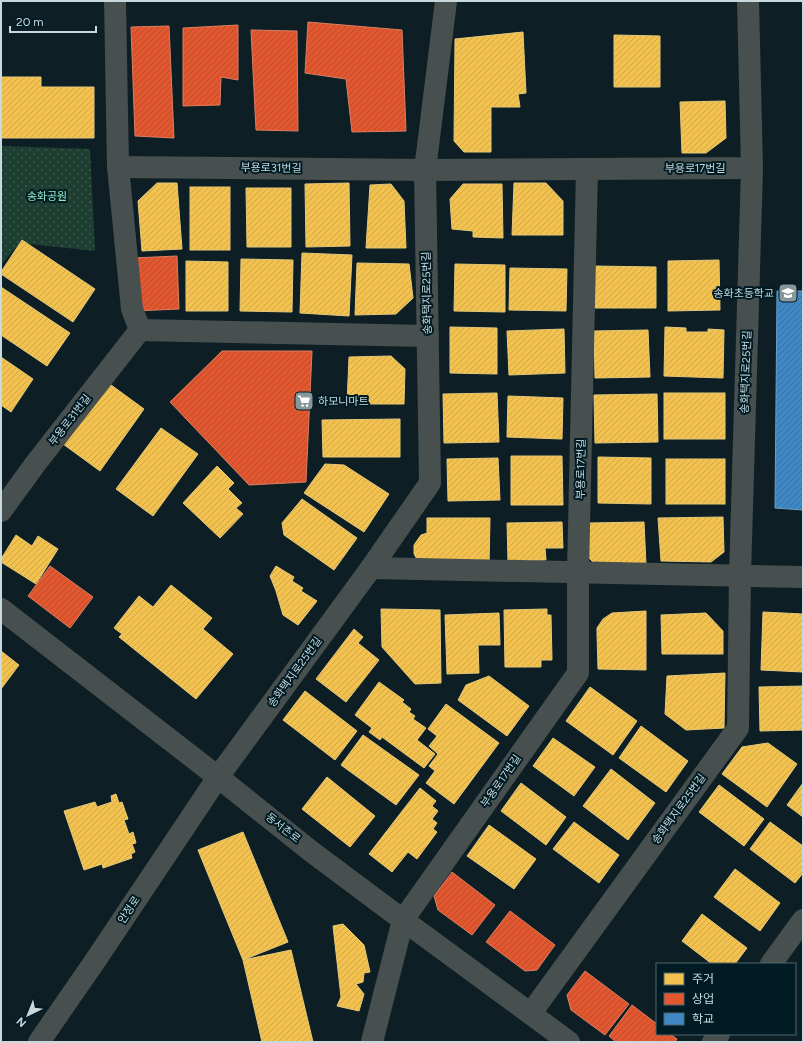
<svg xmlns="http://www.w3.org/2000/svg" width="804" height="1043" viewBox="0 0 804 1043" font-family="Figtree,'Noto Sans KR',sans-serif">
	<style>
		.park { fill: url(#park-dots) }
		.homes { fill: url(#homes-hatch); stroke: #e5c879 }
		.shops { fill: url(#shops-hatch); stroke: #dc7e63 }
		.schools { fill: url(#schools-hatch); stroke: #68a0cc }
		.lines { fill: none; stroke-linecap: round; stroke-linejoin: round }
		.minor { stroke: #484f4f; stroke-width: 22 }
		.tertiary { stroke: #484f4f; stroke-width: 22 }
		.labels { text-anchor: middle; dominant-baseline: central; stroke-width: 4; stroke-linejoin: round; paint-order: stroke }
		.street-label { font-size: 11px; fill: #c8d9de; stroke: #001b23 }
		.park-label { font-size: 11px; fill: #96ecc4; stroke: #001b23 }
		.poi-label { font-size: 11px; fill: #c8d9de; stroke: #001b23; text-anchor: end }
	</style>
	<defs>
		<pattern id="park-dots" width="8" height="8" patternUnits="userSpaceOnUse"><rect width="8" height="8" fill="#1d3e31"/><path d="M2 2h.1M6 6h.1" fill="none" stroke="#3c594e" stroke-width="1.8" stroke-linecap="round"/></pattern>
		<pattern id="homes-hatch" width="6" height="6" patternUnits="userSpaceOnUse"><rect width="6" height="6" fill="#f2c14e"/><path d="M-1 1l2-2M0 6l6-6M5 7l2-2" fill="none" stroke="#cea74c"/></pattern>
		<pattern id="shops-hatch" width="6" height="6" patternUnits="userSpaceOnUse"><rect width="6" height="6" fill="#e4572e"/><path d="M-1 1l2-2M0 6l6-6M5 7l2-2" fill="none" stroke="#b25034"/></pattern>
		<pattern id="schools-hatch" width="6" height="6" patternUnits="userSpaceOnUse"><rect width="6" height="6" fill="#3f88c5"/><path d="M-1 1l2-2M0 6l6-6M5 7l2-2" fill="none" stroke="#3e6f98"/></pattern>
	</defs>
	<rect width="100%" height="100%" fill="#0d1f24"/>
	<!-- park -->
	<polygon class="park" points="1,146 90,149 95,251 20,243 1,265"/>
	<!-- homes -->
	<g class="homes">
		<polygon points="523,32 526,93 518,94 520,107 491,107 491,152 464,152 454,141 455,39"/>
		<polygon points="614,35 660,36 660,87 614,87"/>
		<polygon points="1,77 41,77 41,87 94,87 94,138 1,138"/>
		<polygon points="725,101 726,138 706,153 682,153 680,102"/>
		<polygon points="157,183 177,183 182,249 142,251 138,201"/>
		<polygon points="349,183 350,246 306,247 305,184"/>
		<polygon points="514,183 546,183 563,201 563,235 512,235"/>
		<polygon points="391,184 404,201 406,248 366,248 370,185"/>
		<polygon points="463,184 502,184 503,238 473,237 473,231 452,229 450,199"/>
		<rect x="190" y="187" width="40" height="63"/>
		<polygon points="246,188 291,188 291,247 247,247"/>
		<polygon points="22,240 95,289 73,322 1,274 1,272"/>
		<polygon points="302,253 352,255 349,316 300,313"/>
		<polygon points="241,259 293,260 292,312 240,311"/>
		<polygon points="719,260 720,310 668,311 668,261"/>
		<polygon points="186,261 228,262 228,311 186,311"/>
		<polygon points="357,263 409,264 413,298 396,314 355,315"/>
		<polygon points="455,264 505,265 505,312 454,311"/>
		<polygon points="594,266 656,267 656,308 593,308"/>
		<polygon points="510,268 567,269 566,311 509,310"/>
		<polygon points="1,287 70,333 47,366 1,335"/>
		<polygon points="450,327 497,328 497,374 450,373"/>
		<polygon points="665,327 686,328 686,332 708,332 708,329 724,330 723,378 664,376"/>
		<polygon points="564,329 565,373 509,375 507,331"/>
		<polygon points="648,330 650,377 595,378 594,331"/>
		<polygon points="391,356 405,369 404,404 347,404 349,357"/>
		<polygon points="1,357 33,379 11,412 1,405"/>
		<polygon points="107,382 144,409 100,471 63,444"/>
		<polygon points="497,393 499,442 444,443 443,394"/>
		<rect x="664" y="393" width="61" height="46"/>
		<polygon points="657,394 658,442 595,443 594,395"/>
		<polygon points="508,396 563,398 562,439 507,437"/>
		<polygon points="400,419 400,457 323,457 322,420"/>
		<polygon points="161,428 198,454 153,516 116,489"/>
		<polygon points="511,456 562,456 563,505 511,505"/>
		<polygon points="598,457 651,458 651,504 598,503"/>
		<polygon points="498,458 500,500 448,501 447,459"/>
		<rect x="666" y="459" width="59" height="45"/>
		<polygon points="325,464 344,465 389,494 364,532 304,493"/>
		<polygon points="217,466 234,483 228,489 242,503 236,508 243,514 220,538 183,503"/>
		<polygon points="302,499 357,538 334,570 284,535 282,523"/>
		<polygon points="723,517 724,552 711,562 661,561 658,518"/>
		<polygon points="427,518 490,518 489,566 417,559 414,554 414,545 416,542 421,535 427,533"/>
		<polygon points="562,522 563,548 545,548 546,560 508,561 507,523"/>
		<polygon points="644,522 646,565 598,567 586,555 589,523"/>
		<polygon points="16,535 32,546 38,536 58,549 36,584 1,562 1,559"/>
		<polygon points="276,566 294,577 292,581 303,588 301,591 317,601 298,625 283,615 276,591 270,576"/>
		<polygon points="171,585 212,618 203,629 233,654 196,699 119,637 122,634 114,628 139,596 153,607"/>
		<polygon points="381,609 440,610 441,683 415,684 382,647"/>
		<polygon points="547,609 547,615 551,615 552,660 541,660 541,667 505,667 504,610"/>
		<polygon points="646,611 646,670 598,669 597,633 597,628 603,619 612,613"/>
		<polygon points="763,612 803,614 803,672 761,670"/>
		<polygon points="499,613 500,645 478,645 479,673 447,674 445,615"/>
		<polygon points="706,613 723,631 723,654 662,654 661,615"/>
		<polygon points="354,629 363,637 358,643 379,660 346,702 316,679"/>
		<polygon points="1,651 19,665 1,689"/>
		<polygon points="725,673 724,728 686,730 665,714 667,676"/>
		<polygon points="489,676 529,706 507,736 458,700 466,685"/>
		<polygon points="379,682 404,700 402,702 411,709 409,712 415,716 413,719 426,728 417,740 435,754 424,768 382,737 380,740 369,732 372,728 355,715"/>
		<polygon points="803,686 803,730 760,731 759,687"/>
		<polygon points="590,687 637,721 613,755 566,721"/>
		<polygon points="305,691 357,731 335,760 283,720"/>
		<polygon points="446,704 499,743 454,804 426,783 435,771 429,766 438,754 429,746 437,736 428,729"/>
		<polygon points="641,726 688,761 666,792 619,758"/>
		<polygon points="363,735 419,775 396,805 341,765"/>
		<polygon points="553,738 595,767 574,796 533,766"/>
		<polygon points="768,743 797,764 767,807 722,774 742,747"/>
		<polygon points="611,769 655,803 628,840 583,806"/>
		<polygon points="327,777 375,816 350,847 302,809"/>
		<polygon points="521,783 566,817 546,845 501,811"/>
		<polygon points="803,783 803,817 787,805"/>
		<polygon points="719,785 764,819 744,846 699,812"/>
		<polygon points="420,788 436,801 432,806 438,811 432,819 437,823 433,829 437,832 417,859 408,852 392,872 369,854"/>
		<polygon points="116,794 119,803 122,802 128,819 124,820 129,834 133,832 136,843 132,844 135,852 131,854 132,858 103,868 102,864 84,870 64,811 95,802 97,807 112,802 111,796"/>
		<polygon points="574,822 619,855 599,883 553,849"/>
		<polygon points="770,822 803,846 803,873 795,883 750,849"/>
		<polygon points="489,825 536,859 514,889 467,856"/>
		<polygon points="243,832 288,942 243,960 198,850"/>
		<polygon points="735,869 780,903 760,931 714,897"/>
		<polygon points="702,914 747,948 735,964 712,964 682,941"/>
		<polygon points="343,924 364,945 370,972 364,973 363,982 356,984 364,994 359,1011 337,1006 341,997 333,926"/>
		<polygon points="291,950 313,1042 262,1042 243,960"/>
	</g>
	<!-- shops -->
	<g class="shops">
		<polygon points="308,22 402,30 406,131 352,132 346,79 305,73"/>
		<polygon points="238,25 238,80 221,77 220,105 183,106 183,28"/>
		<polygon points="169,26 174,138 135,136 131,27"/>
		<polygon points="251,30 297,31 298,131 256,130"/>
		<polygon points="177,256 179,309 135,311 133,258"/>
		<polygon points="222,351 312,351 306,482 249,485 170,402"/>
		<polygon points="50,566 93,597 70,628 28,596"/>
		<polygon points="452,872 495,905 472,935 438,910 434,896"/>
		<polygon points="510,911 555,945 537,970 525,971 486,942"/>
		<polygon points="585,971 629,1004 605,1035 571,1010 567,995"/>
		<polygon points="632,1005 657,1024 657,1034 670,1034 677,1039 675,1042 616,1042 609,1036"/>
	</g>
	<!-- schools -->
	<polygon class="schools" points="777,291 803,291 803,510 775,508"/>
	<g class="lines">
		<!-- minor -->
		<g class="minor">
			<polyline points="446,1 425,170 430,483 371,568 803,577"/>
			<polyline points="118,167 425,170 587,169"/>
			<polyline points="140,330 428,336"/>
			<polyline points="1,511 36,463 140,330 132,309 118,167 115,1"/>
			<polyline points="771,964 803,920"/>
			<polyline points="531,1013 738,728 740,575 752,168"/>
			<polyline points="39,1042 95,961 218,777 371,568"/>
			<polyline points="372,1042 403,920 578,673 578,572 587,169 752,168 748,1"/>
			<polyline points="713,1042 719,1034"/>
		</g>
		<!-- tertiary -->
		<polyline class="tertiary" points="1,609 218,777 312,852 403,920 569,1042"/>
	</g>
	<!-- icons -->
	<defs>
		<g id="school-square" transform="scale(1)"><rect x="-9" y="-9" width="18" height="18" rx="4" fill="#87989d" stroke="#001b23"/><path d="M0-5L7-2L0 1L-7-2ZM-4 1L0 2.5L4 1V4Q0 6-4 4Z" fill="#fff"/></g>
		<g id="supermarket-square" transform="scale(1)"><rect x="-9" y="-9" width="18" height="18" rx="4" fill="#87989d" stroke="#001b23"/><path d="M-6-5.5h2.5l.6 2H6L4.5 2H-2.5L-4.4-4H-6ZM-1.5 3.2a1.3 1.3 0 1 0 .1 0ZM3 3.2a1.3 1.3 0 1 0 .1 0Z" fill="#fff"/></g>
	</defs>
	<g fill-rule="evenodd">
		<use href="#school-square" x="788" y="293"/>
		<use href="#supermarket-square" x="304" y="401"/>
	</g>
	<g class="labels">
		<!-- street labels -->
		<g class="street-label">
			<text transform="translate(271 168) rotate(1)">부용로31번길</text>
			<text x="695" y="168">부용로17번길</text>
			<text transform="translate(427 293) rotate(-91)">송화택지로25번길</text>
			<text transform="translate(746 372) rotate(-88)">송화택지로25번길</text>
			<text transform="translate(70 420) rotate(-52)">부용로31번길</text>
			<text transform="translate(581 469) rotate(-89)">부용로17번길</text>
			<text transform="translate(295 672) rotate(-54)">송화택지로25번길</text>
			<text transform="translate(501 781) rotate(-55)">부용로17번길</text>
			<text transform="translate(679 809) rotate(-54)">송화택지로25번길</text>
			<text transform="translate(283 828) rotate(38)">동서촌로</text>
			<text transform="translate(129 910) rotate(-56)">안정로</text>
		</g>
		<!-- park labels -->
		<g class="park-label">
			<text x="47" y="196">송화공원</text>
		</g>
		<!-- poi labels -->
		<g class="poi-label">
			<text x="774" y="293">송화초등학교</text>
			<text x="318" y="401" text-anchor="start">하모니마트</text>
		</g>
	</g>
	<!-- border -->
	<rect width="804" height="1043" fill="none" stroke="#c8d9de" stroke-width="4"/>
	<!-- legend -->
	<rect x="656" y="963" width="140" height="72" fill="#001b23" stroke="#50676e"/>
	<rect x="664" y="973" width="20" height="12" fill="#f2c14e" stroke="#50676e"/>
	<text x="692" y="983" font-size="12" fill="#c8d9de">주거</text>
	<rect x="664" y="993" width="20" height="12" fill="#e4572e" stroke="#50676e"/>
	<text x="692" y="1003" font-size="12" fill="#c8d9de">상업</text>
	<rect x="664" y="1013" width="20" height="12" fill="#3f88c5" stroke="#50676e"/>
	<text x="692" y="1023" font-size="12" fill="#c8d9de">학교</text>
	<!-- north arrow -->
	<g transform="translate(28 1015) rotate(223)" stroke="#001b23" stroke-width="3" paint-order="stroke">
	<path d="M0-3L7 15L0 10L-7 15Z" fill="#c8d9de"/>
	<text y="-6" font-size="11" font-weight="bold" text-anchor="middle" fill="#c8d9de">N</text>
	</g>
	<!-- scale -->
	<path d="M10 26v6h86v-6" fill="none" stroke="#c8d9de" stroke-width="2"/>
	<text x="16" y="26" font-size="12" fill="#c8d9de" stroke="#001b23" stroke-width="3" paint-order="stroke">20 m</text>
</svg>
